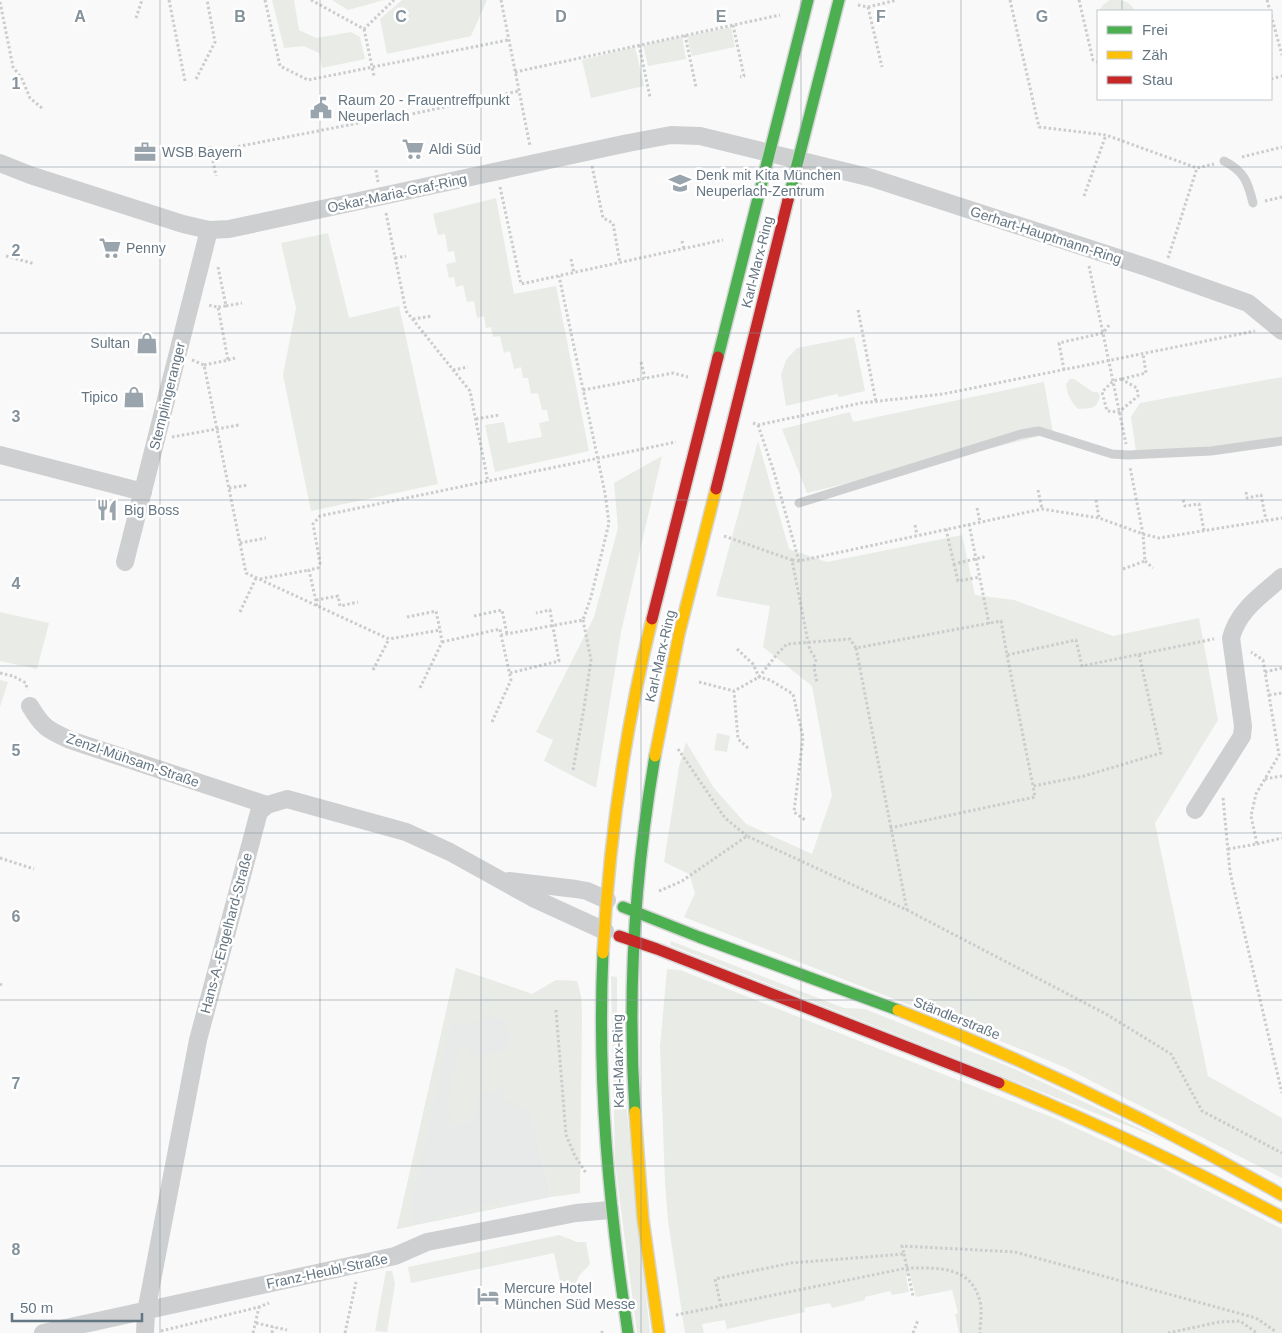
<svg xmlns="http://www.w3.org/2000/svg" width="1282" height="1333" viewBox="0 0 1282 1333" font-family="Arial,sans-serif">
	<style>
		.built { fill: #e8e9e9 }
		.green { fill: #e8ebe6 }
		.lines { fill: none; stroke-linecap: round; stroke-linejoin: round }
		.fast-casing { stroke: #d5d6d7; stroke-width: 14 }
		.slow-casing { stroke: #d5d6d7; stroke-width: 14 }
		.jam-casing { stroke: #d5d6d7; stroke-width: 14 }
		.path { stroke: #cbcccd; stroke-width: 3; stroke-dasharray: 2.5 2.5; stroke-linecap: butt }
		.lane { stroke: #cecfd0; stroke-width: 9 }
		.street { stroke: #cecfd0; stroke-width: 18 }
		.fast { stroke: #4caf50; stroke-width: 11 }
		.slow { stroke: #ffc107; stroke-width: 11 }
		.jam { stroke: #c62828; stroke-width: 11 }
		.grid { fill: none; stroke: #84929c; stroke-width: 1; stroke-opacity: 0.55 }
		.labels { text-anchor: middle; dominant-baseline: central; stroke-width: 5; stroke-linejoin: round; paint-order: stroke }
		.poi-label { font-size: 14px; fill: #657683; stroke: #fff; text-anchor: start }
		.street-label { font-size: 14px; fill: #657683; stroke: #fff }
		.grid-label { font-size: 16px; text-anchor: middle; font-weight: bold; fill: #84929c; stroke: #fff; stroke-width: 5; stroke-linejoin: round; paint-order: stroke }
	</style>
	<rect width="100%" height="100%" fill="#f9f9f9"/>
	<!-- built -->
	<polygon class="built" points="456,968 532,994 524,1080 551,1197 397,1229"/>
	<!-- green -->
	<g class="green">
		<polygon points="272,0 294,0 299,30 316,38 351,32 360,37 365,59 322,68 319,53 304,46 284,48"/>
		<polygon points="332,0 384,0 348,10"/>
		<polygon points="402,0 487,0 471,36 387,54 380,19"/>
		<path d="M 1110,0 C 1122,0 1129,0 1135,11 L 1099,11 L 1103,5 Z"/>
		<polygon points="731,27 735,47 692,56 687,36"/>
		<polygon points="682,37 686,59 648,66 643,45"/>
		<polygon points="635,47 644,86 591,98 582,60"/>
		<polygon points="496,198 514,294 556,286 589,451 495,472 485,425 504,422 508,443 542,437 539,423 549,421 547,410 542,410 538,393 531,394 528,378 523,378 521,367 514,369 510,351 504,353 500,336 493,337 491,327 486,328 484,316 477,318 474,301 467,302 463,285 456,287 454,277 449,278 446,264 456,262 454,251 448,252 445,234 438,235 433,214"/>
		<polygon points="328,233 349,318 399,306 438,484 311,511 283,375 296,308 281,243"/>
		<polygon points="854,337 865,391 839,397 837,394 786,406 781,375 786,360 797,348"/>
		<polygon points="1282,377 1282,441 1137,459 1131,417 1140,403"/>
		<path d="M 1070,379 L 1074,379 L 1093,392 L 1098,392 L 1100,396 C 1097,410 1090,408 1078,409 C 1071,402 1067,394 1066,384 Z"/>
		<polygon points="1044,382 1053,433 807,493 782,429 850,412 853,422"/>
		<polygon points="758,441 789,549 827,562 962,535 975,595 1014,600 1113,636 1199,618 1218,720 1155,823 1208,1076 1282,1118 1282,1178 1064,1067 981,1033 684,917 695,893 689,874 664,862 679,767 686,742 714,788 746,824 812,854 832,796 812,686 763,647 770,606 716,596"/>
		<polygon points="662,456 621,632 596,788 544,761 553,740 536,732 594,617 618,528 614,483"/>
		<polygon points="0,612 49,623 37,669 0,661"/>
		<polygon points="0,680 8,682 0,707"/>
		<polygon points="717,733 730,736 727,752 714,750"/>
		<polygon points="671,941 844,1008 865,1009 1017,1070 1166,1141 670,945"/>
		<polygon points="456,968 532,994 556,980 577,981 581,996 582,1013 580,1193 551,1197 530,1107 520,1108 504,1097 502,1089 477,1094 474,1121 451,1126 447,1101 459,1049 468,1048 470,1058 504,1051 511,1040 507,1023 494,1016 468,1024 451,1025 442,1060 439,1080 413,1200 411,1226 397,1229"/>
		<polygon points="667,969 680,970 1054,1118 1159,1166 1282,1229 1282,1333 959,1333 955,1314 958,1313 952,1290 916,1297 910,1275 906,1276 909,1292 892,1295 890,1291 865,1297 865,1300 832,1308 830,1303 804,1308 805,1312 727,1329 725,1320 702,1324 704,1333 685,1333 668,1221 665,1183 660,1047"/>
		<polygon points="611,976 617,977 617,1051 623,1073 650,1333 637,1333 615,1163"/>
		<polygon points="506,1200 507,1206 436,1221 435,1216"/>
		<polygon points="559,1235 577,1242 586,1242 590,1264 579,1276 573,1288 562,1290 554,1253 411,1283 408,1267"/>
		<polygon points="386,1271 392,1271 395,1284 387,1332 375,1331"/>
	</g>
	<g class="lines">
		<!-- fast casing -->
		<g class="fast-casing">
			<g id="fast">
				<polyline points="788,200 839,0"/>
				<polyline points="718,357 808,0"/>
				<polyline points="623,907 699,937 898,1010"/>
				<path d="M 603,953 C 597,1081 609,1207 628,1333"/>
				<path d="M 635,1112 C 627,993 635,873 655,756"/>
			</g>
		</g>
		<!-- slow casing -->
		<g class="slow-casing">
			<g id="slow">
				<polyline points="655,756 679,634 716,489"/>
				<path d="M 603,953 C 609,841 625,729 652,619"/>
				<path d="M 898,1010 C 1031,1062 1158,1124 1282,1195"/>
				<path d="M 999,1083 C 1096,1123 1190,1168 1282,1217"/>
				<polyline points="635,1112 643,1219 659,1333"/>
			</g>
		</g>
		<!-- jam casing -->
		<g class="jam-casing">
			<g id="jam">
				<polyline points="716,489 788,200"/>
				<polyline points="652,619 718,357"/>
				<polyline points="619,936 657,949 999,1083"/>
			</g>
		</g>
		<!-- path -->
		<g class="path">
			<polyline points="169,0 185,81"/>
			<polyline points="265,0 280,66 308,80 508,40"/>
			<polyline points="311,0 364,29 394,0"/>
			<polyline points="501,0 530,146"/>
			<polyline points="1010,0 1039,127 1106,135 1197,168 1214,164"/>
			<polyline points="1079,0 1093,60 1098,62"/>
			<polyline points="1267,0 1270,11"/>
			<polyline points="0,2 13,67 22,79 30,98 43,109"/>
			<polyline points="858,5 868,7 897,0"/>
			<polyline points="868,7 882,67"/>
			<polyline points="1271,15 1282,55"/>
			<polyline points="136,18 142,0"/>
			<polyline points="733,25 744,76 740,77"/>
			<polyline points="364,29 374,76"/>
			<polyline points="685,35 696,87"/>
			<polyline points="639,45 650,97"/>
			<polyline points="515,72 780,15"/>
			<polyline points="196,79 215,42 207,0"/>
			<polyline points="1271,79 1282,76"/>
			<polyline points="398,117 519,91"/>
			<polyline points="210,146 216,176"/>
			<polyline points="184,157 359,123"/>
			<polyline points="1242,157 1282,147"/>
			<polyline points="592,166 603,218 613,223 620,263"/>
			<polyline points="376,170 378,182"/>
			<polyline points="500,187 521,284 723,240"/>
			<polyline points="1084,196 1106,135"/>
			<polyline points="1265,201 1282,197"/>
			<polyline points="386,213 406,311 470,391 488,482"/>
			<polyline points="682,241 684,249"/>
			<polyline points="6,256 35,264"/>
			<polyline points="395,258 406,256"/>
			<polyline points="1168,258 1197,168"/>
			<polyline points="571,259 574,273"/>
			<polyline points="1089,266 1126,444"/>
			<polyline points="218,267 226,306 218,307"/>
			<polyline points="226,306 242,303"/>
			<polyline points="858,310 876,402"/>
			<polyline points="413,319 432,316"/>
			<polyline points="192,360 204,365 246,573 389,639 440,630 442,642 419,690"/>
			<polyline points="228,360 235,358"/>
			<polyline points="641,362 645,378"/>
			<polyline points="204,365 228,360 218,307 208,305"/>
			<polyline points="453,370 468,367"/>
			<polyline points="1064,370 1059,343 1103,333 1110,324"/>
			<polygon points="1121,379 1137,388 1138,396 1119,412 1107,411 1102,392 1113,381"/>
			<polyline points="1122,379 1146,373 1143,354"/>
			<polyline points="583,390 673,373 688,377"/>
			<polyline points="476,419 499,415"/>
			<polyline points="753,423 758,425 861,403 943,394 1255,331"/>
			<polyline points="758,425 774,472 799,561"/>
			<polyline points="172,437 239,425"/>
			<polyline points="229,488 248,485"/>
			<polyline points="1038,490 1042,509"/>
			<polyline points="1246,492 1247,498 1261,495 1266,520"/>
			<polyline points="1096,500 1099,518"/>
			<polyline points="1183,500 1185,506 1199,504 1204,531"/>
			<polyline points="977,508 980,522"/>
			<polyline points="969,524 989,624"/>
			<polyline points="915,525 917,535"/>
			<polyline points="946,529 954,564 983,557 986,560"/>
			<polyline points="724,536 792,560 808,642 810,650 816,659 814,667 817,683"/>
			<polyline points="240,543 266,538"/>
			<polyline points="792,560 799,561 1042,509 1099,518 1143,534 1159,538 1282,518"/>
			<polyline points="1145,561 1153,568"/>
			<polyline points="954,564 958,581 980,577"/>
			<polyline points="1123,569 1145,561 1143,534 1130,467"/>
			<polyline points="260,579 309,570"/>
			<polyline points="316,600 338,596 340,606 358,602"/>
			<polyline points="317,606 309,570 318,568 320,563 313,524 320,516 676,442"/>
			<polyline points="240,612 256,578"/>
			<polyline points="474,616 502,610 507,634"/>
			<polyline points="407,617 436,611 440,630"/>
			<polyline points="442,642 500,629 501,635 583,620 591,597 609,523 605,493 559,276"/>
			<polyline points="856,648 907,910"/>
			<polyline points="737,649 753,664 759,677 770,680 793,694 803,737 794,812 805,820"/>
			<polyline points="1007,655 1033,786"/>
			<polyline points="373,670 389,639"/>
			<polyline points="1265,672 1282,668"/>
			<polyline points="0,673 13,676 26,683 27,690"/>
			<polyline points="510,673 559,661 550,610 536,613"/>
			<polyline points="699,682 734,691"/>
			<polyline points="1269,695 1282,693"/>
			<polyline points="492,722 511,680 501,635"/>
			<polyline points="748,748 738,739 734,691 759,677 778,653 787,644 850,639 856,648 1001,621 1007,655 1076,640 1082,666 1214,639"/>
			<polyline points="678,749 725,818 747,836"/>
			<polyline points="573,770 584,708 591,660 583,620"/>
			<polyline points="1265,779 1282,776"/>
			<polyline points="1223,798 1230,872 1282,1093"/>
			<polyline points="890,828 1035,797 1033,786 1084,776 1161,753 1139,654"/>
			<polyline points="1257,844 1282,838"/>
			<polyline points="1228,849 1257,844 1251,816 1256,794 1279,755 1263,660 1251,652"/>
			<polyline points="0,858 34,869"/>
			<polyline points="659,891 682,881 747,836 907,910 1106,1014 1171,1054 1202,1111 1282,1153"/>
			<polyline points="0,984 2,985"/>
			<polyline points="556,1010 566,1135 575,1156 586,1173"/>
			<polyline points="904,1254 913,1296"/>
			<polyline points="565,1305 584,1301"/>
			<polyline points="721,1306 715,1279 791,1263 904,1254 902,1246 1015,1252 1256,1318 1275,1331 1275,1333"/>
			<path d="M 676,1315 L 907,1268 C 935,1268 969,1265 979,1298 C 983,1308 980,1322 980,1333"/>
			<polyline points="256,1323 287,1330"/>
			<polyline points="161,1331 259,1307 269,1303"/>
			<polyline points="253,1333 259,1307"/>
			<polyline points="272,1333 273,1327"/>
			<polyline points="345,1333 356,1282"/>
			<polyline points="601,1333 604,1331"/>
			<polyline points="913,1333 918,1320"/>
			<polyline points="1168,1333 1219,1322 1240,1321 1257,1333"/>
		</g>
		<!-- lane -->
		<g class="lane">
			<path d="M 1224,161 C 1244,171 1248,182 1253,203"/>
			<polyline points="799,503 1021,434 1039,431 1112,454 1128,455 1211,451 1282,441"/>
		</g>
		<!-- street -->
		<g class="street">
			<polyline points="0,163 30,175 183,224 209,230 229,229 628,143 671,135 700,136 872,178 1149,268 1248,303 1282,331"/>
			<polyline points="0,455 143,492"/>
			<polyline points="125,562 209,230"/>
			<path d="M 30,706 C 43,728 48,730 70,740 L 267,805"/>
			<path d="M 1195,810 L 1242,736 L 1243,726 L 1231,638 C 1238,610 1262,595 1282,577"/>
			<polyline points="509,881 576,889 587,891 607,900"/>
			<polyline points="43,1333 395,1256 427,1242 576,1213 610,1210"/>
			<polyline points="145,1333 146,1312 198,1040 259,812 267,805 287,799 406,832 450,852 533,898 605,931"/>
		</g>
		<!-- fast -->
		<use href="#fast" class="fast"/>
		<!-- slow -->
		<use href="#slow" class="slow"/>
		<!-- jam -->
		<use href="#jam" class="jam"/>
	</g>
	<!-- grid -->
	<path class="grid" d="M 160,0 L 160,1333M 320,0 L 320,1333M 481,0 L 481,1333M 641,0 L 641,1333M 801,0 L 801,1333M 961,0 L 961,1333M 1122,0 L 1122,11M 1122,99 L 1122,1333M 0,167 L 1282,167M 0,333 L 1282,333M 0,500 L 1282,500M 0,666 L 1282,666M 0,833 L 1282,833M 0,1000 L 1282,1000M 0,1166 L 1282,1166"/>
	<!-- icons -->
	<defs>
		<g id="civic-bare" transform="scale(1.725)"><path d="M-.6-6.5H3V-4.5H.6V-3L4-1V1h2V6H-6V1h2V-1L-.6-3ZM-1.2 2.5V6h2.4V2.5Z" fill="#99a4ac" stroke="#fff" stroke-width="2.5" paint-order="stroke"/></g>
		<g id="supermarket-bare" transform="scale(1.725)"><path d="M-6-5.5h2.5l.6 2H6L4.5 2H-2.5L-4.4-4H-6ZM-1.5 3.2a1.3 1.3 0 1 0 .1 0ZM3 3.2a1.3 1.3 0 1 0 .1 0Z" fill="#99a4ac" stroke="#fff" stroke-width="2.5" paint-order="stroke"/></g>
		<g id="office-bare" transform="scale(1.725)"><path d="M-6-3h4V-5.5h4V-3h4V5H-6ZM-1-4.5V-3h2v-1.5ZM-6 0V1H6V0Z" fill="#99a4ac" stroke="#fff" stroke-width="2.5" paint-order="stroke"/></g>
		<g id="school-bare" transform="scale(1.725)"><path d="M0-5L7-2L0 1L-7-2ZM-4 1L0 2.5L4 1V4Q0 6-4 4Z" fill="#99a4ac" stroke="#fff" stroke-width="2.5" paint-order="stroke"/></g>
		<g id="shop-bare" transform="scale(1.725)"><path d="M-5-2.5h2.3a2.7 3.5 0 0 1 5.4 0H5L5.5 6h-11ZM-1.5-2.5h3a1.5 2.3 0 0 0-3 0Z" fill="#99a4ac" stroke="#fff" stroke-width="2.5" paint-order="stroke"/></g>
		<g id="restaurant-bare" transform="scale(1.725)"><path d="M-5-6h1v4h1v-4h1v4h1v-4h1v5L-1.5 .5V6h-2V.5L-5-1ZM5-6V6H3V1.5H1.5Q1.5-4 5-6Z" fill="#99a4ac" stroke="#fff" stroke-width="2.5" paint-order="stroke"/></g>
		<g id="hotel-bare" transform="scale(1.725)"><path d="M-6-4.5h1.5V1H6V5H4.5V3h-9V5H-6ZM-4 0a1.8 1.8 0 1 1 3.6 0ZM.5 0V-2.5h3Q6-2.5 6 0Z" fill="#99a4ac" stroke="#fff" stroke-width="2.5" paint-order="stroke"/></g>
	</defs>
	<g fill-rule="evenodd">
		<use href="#civic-bare" x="321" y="108"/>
		<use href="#supermarket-bare" x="413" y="149"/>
		<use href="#office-bare" x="145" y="152"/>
		<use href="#school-bare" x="680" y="183"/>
		<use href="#supermarket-bare" x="110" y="248"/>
		<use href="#shop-bare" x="147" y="343"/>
		<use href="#shop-bare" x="134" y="397"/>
		<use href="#restaurant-bare" x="107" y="510"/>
		<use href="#hotel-bare" x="488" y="1296"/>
	</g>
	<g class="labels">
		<!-- poi labels -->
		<g class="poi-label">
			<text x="338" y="100">Raum 20 - Frauentreffpunkt<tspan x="338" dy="16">Neuperlach</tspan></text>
			<text x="429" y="149">Aldi Süd</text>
			<text x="162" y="152">WSB Bayern</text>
			<text x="696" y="175">Denk mit Kita München<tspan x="696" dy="16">Neuperlach-Zentrum</tspan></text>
			<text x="126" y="248">Penny</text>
			<text x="130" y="343" text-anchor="end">Sultan</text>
			<text x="118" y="397" text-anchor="end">Tipico</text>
			<text x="124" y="510">Big Boss</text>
			<text x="504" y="1288">Mercure Hotel<tspan x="504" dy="16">München Süd Messe</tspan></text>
		</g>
		<!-- street labels -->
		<g class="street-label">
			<text transform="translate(397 193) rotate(-12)">Oskar-Maria-Graf-Ring</text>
			<text transform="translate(1046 235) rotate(18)">Gerhart-Hauptmann-Ring</text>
			<text transform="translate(757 262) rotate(-76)">Karl-Marx-Ring</text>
			<text transform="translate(167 396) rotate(-76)">Stemplingeranger</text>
			<text transform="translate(660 656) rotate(-77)">Karl-Marx-Ring</text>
			<text transform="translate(133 760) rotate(19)">Zenzl-Mühsam-Straße</text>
			<text transform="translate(226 933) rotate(-75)">Hans-A.-Engelhard-Straße</text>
			<text transform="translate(957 1018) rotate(22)">Ständlerstraße</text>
			<text transform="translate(618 1061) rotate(-91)">Karl-Marx-Ring</text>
			<text transform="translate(327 1271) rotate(-12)">Franz-Heubl-Straße</text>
		</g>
	</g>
	<g class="grid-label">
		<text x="80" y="22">A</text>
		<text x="240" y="22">B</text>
		<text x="401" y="22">C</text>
		<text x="561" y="22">D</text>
		<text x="721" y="22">E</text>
		<text x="881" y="22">F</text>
		<text x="1042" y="22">G</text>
		<text x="16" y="89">1</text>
		<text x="16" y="256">2</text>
		<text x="16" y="422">3</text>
		<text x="16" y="589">4</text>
		<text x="16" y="756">5</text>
		<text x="16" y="922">6</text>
		<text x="16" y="1089">7</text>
		<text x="16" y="1255">8</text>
	</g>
	<!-- legend -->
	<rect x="1097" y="10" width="175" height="90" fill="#ffffff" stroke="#c1c8cd"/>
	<rect x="1107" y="26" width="25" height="8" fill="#4caf50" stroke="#c1c8cd"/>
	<text x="1142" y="35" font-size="15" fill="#657683">Frei</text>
	<rect x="1107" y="51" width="25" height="8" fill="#ffc107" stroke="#c1c8cd"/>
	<text x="1142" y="60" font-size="15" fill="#657683">Zäh</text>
	<rect x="1107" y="76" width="25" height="8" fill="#c62828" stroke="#c1c8cd"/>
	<text x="1142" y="85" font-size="15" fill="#657683">Stau</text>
	<!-- scale -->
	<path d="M12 1313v8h130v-8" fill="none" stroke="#657683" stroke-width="2.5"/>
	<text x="20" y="1313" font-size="15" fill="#657683" stroke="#ffffff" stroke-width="4" paint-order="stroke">50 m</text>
</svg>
